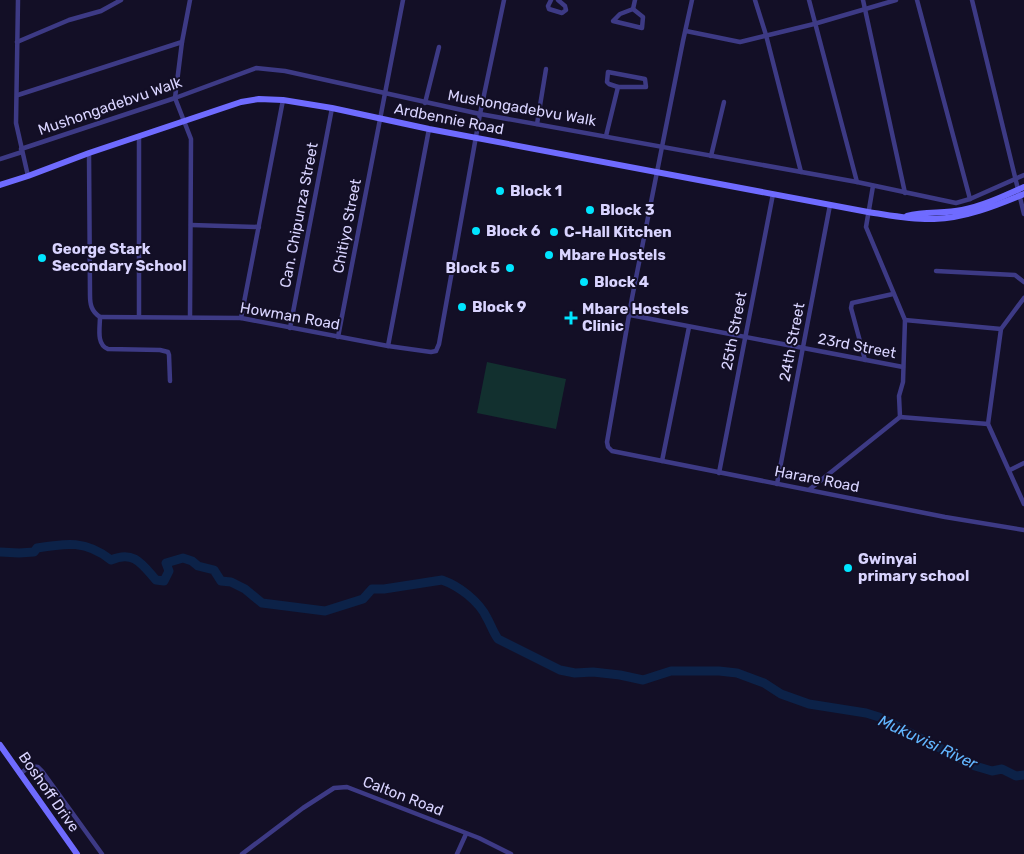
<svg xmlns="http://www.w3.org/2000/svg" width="1024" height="854" viewBox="0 0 1024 854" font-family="Rubik,sans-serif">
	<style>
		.green { fill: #12302f }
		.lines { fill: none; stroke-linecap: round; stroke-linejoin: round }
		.river { stroke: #0c2248; stroke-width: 9 }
		.minor { stroke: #3d3a85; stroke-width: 4.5 }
		.secondary { stroke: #6f6bff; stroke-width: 6 }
		.poi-dot { fill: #00e5ff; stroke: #130f26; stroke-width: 2 }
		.labels { text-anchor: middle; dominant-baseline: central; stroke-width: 4; stroke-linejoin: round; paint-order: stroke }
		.street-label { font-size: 15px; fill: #d9d4ff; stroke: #130f26 }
		.poi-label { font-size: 15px; font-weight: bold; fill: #d9d4ff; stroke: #130f26; text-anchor: start }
		.water-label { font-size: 16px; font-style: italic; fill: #62b6ff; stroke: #130f26 }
	</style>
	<rect width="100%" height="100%" fill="#130f26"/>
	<!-- green -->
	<polygon class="green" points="487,362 566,379 556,429 477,413"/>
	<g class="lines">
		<!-- river -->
		<path class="river" d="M 0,552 L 19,553 L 34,552 L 37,548 C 66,543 86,540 111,560 C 134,550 142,564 156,580 L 164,581 L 169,571 L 166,563 L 183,558 L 192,561 L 198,566 L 214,570 L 221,581 L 231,582 L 245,589 L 262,603 L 325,611 L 363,599 L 372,589 L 384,589 L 442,580 C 459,586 479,601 487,618 C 491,625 493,632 498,639 L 560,670 L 575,673 L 593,672 L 620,675 L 643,680 L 671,671 L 719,671 L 737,673 L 764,683 L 781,694 L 809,704 L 866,713 L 879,717 L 975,766 L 992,771 L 1002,769 L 1016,776 L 1024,775"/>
		<!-- minor -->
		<g class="minor">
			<polyline points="18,0 16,123 28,176"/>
			<polyline points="551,0 548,6 549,9 562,13 566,10 565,6 558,0"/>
			<polyline points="692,0 683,41 632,298 607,442 608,447 612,451 945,517 1024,530"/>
			<polyline points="755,0 766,35 801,172"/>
			<polyline points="809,0 857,182"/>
			<polyline points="863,0 905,193"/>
			<polyline points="917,0 970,199"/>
			<polyline points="972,0 1024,214"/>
			<polygon points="633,9 643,17 642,28 613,21 620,14"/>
			<polyline points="633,9 635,0"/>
			<polyline points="686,31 740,42 814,24 896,0"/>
			<polyline points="17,42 69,20 101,11 121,0"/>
			<polygon points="608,72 645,79 646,87 618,87 609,84 607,82"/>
			<polyline points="18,95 182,42"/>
			<polyline points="425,103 439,47"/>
			<polyline points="537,124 546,69"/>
			<polyline points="606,136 618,87"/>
			<polyline points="21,149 175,98 256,68 285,71 480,114 857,182 956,203 970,199 1024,175"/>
			<path d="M 89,153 L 90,295 C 90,304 91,311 100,317"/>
			<polyline points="711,156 724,102"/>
			<polyline points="0,159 22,152"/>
			<polyline points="873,186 866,227 905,320 903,382 899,396 900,417"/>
			<polyline points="191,225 259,227"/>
			<polyline points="936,271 1015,275 1024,282"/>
			<polyline points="1024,298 1001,329 988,424 1024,504"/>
			<polyline points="630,315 903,367"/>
			<polyline points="139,316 139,136"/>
			<polyline points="100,317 241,318 388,346 431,352 436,351 439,344 480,114 504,0"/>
			<path d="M 100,317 C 100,327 96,345 108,349 L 160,350 L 168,352 L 169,355 L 170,381"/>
			<polyline points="190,317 191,139 175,98 182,42 190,0"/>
			<polyline points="241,318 283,100"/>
			<polyline points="905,320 1001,329"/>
			<polyline points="290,328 332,108"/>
			<polyline points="338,337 403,0"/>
			<polyline points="388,346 429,129"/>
			<polyline points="865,360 851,308 852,303 893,294"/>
			<polyline points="900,417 988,424"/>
			<polyline points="662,461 689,327"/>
			<polyline points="1010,470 1024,463"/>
			<polyline points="719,473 773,194"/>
			<polyline points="777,484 830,205"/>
			<polyline points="810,489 900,417"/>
			<polyline points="20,774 30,766 38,767 42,771 102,854"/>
			<polyline points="242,854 303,808 334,788 347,787 479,838 511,854"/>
			<polyline points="457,854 466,834"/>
		</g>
		<!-- secondary -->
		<g class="secondary">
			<path d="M 0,185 L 28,176 L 89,153 L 241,102 L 259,99 L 283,100 L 332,108 L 429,129 L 868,212 C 889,215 912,220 934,219 C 965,218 995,206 1024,194"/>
			<path d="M 907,216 C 925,211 944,214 962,210 C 983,206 1004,196 1024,187"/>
			<polyline points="0,745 77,854"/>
		</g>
	</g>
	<!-- markers -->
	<g class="poi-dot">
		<circle cx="500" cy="191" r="5"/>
		<circle cx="590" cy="210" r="5"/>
		<circle cx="476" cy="231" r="5"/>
		<circle cx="554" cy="232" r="5"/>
		<circle cx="549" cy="255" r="5"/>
		<circle cx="42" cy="258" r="5"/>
		<circle cx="510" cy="268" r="5"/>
		<circle cx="584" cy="282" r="5"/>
		<circle cx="462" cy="307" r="5"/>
		<path d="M568.5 310.5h5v5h5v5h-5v5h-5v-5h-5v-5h5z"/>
		<circle cx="848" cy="568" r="5"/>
	</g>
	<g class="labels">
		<!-- street labels -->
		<g class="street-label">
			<text transform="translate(110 106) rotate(-19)">Mushongadebvu Walk</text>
			<text transform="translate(522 108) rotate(10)">Mushongadebvu Walk</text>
			<text transform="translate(449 119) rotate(11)">Ardbennie Road</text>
			<text transform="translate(299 215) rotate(-79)">Can. Chipunza Street</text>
			<text transform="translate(347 226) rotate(-79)">Chitiyo Street</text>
			<text transform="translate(290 316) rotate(10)">Howman Road</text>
			<text transform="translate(734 331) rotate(-79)">25th Street</text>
			<text transform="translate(792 342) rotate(-79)">24th Street</text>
			<text transform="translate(857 346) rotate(11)">23rd Street</text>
			<text transform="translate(817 479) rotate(11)">Harare Road</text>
			<text transform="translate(49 792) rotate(55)">Boshoff Drive</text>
			<text transform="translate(403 796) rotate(21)">Calton Road</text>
		</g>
		<!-- poi labels -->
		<g class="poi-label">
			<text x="510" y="191">Block 1</text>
			<text x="600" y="210">Block 3</text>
			<text x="486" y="231">Block 6</text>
			<text x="564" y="232">C-Hall Kitchen</text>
			<text x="52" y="249">George Stark<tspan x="52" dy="17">Secondary School</tspan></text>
			<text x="559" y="255">Mbare Hostels</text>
			<text x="500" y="268" text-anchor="end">Block 5</text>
			<text x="594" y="282">Block 4</text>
			<text x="472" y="307">Block 9</text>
			<text x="582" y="309">Mbare Hostels<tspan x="582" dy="17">Clinic</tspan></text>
			<text x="858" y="559">Gwinyai<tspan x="858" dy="17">primary school</tspan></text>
		</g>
		<!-- water labels -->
		<g class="water-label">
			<text transform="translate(928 742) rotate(25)">Mukuvisi River</text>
		</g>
	</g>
</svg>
